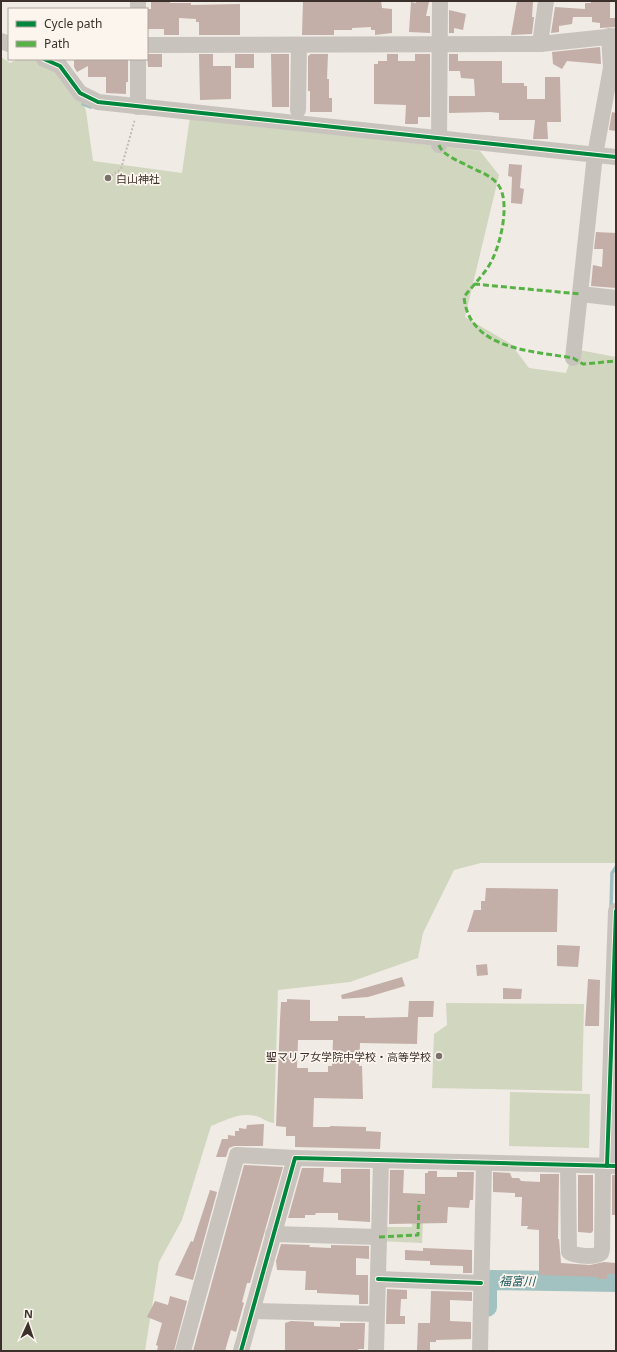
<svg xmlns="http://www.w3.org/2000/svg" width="617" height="1352" viewBox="0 0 617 1352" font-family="'Noto Sans','Noto Sans JP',sans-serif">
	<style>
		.green { fill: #d1d6bf }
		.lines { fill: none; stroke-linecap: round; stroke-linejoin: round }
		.stream { stroke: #a1c2c1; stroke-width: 3.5 }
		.river { stroke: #a1c2c1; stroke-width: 20 }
		.building { fill: #c3afa7; fill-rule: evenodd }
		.path { stroke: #c2bbb6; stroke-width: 2; stroke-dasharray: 2 2; stroke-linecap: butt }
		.minor { stroke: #c9c3be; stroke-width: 16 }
		.quiet { stroke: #57b246; stroke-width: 3; stroke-dasharray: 6 3; stroke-linecap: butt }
		.cycleway-casing { stroke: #fbf5ee; stroke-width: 6 }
		.cycleway { stroke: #00873e; stroke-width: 4 }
		.poi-dot { fill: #7a716c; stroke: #fbf5ee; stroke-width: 1.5 }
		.labels { text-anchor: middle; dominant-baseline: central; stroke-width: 3.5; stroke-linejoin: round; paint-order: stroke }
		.poi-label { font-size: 11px; fill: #3b302b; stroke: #fbf5ee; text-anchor: start }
		.water-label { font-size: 12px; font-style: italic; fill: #1f5a5e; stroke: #fbf5ee }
	</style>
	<rect width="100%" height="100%" fill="#f0ebe5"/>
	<!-- green -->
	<g class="green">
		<path d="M 1,57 L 10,63 L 18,59 L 52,59 L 71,73 L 86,111 L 93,161 L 182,173 L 190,117 L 480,151 L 499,175 L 465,317 L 511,344 L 529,368 L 566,373 L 574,349 L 616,357 L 616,863 L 481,863 L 454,870 L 423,933 L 418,958 L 350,982 L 278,990 L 274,1123 C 266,1122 263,1118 256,1116 C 239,1112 226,1120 211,1126 L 182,1220 L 159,1262 L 145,1351 L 1,1351 Z"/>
		<polygon points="446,1003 584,1004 582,1091 432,1088 434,1034 447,1025"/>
		<polygon points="510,1092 590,1094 589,1148 509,1146"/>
		<polygon points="424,1195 422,1243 379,1241 380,1227 412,1227 413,1196"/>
	</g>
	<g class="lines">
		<!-- stream -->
		<g class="stream">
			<polyline points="83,104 91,107"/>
			<polyline points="611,908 612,873 616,867"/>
		</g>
		<!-- river -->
		<polyline class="river" points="487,1307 487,1282 490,1280 616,1282"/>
	</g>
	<!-- building -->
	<g class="building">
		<polygon points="151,1 170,1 170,3 191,3 191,5 240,4 240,35 199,35 199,22 196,22 196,19 179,18 179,35 164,35 164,29 147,29 147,9 151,9"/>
		<polygon points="303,1 381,1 382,8 392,9 392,33 375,35 375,30 371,30 371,27 352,28 352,30 334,30 334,35 302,35"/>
		<polygon points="416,1 429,2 426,16 430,16 430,33 409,32 411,2 416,3"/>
		<polygon points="517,1 533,2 532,17 534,17 532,34 511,35"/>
		<polygon points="591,1 610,1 610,18 616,18 616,27 600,28 600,23 592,22 592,17 573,17 572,24 559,26 559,32 551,33 555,7 585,9 585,3 591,3"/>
		<polygon points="449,10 466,14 463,30 454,28 454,33 449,33"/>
		<polygon points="600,47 601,64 567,61 562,69 553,64 552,52"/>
		<polygon points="147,54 162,54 162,67 148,67"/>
		<polygon points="199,54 213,54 213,66 231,66 231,99 200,100"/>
		<rect x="235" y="54" width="19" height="14"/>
		<polygon points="271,54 289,54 289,107 272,107"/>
		<polygon points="311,54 328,54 327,79 329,79 329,98 332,98 332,112 310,112 310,91 308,91 308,56"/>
		<polygon points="387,54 398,54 398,61 415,61 415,54 430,54 430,117 418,117 418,124 405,124 406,105 374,104 374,64 378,64 378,61 387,61"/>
		<polygon points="449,54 458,54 458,61 502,61 502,83 524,83 524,86 527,86 527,99 545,99 545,77 560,77 561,122 547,122 548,139 533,139 535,120 499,120 499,113 490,112 449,113 449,96 475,96 474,79 461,78 460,71 449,71"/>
		<polygon points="74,59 128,59 128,82 126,82 126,94 106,93 106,77 88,77 88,66 77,72 74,67"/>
		<polygon points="612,112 616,113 616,131 609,130"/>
		<polygon points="509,164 522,165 520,188 524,189 522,204 511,203 512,177 508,176"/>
		<polygon points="596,232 616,233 616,288 591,286 593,265 602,267 603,249 594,249"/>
		<polygon points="486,888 558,889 557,932 467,932 474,910 481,910 481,901 485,901"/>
		<polygon points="557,945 580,946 578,967 557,966"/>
		<polygon points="487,964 488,975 477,976 476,965"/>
		<polygon points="402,977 405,986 368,997 342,999 341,995"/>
		<polygon points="588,979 600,980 599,1026 585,1026"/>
		<polygon points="503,988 522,989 521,999 503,999"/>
		<path d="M 287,999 L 310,1000 L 310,1021 L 338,1021 L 338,1016 L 365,1016 L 365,1018 L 408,1017 L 409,1001 L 434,1001 L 433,1017 L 418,1017 L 417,1044 L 360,1043 L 359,1066 L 362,1066 L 363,1099 L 314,1098 L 313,1127 L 330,1127 L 330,1126 L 366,1127 L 366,1131 L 381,1132 L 380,1149 L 295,1147 L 295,1136 L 286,1136 L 286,1127 L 276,1126 L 280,1020 L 281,1002 L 287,1002 ZM 298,1040 L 333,1040 L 332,1066 L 328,1066 L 328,1072 L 308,1072 L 308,1068 L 297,1068 Z"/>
		<polygon points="264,1124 263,1146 234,1146 229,1148 226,1157 216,1157 222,1139 228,1139 228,1135 235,1136 235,1131 239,1131 239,1128 246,1129 247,1125"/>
		<polygon points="244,1165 283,1167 250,1283 247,1283 242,1302 244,1303 236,1332 231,1330 225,1351 193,1351"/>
		<polygon points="302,1168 324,1168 323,1182 341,1183 341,1169 370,1169 370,1222 338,1220 338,1213 316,1213 315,1215 305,1215 305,1218 288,1218"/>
		<polygon points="390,1170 404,1170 403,1193 425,1194 425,1173 428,1173 428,1171 437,1171 437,1177 457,1177 457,1172 474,1172 473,1200 470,1200 469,1208 448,1207 447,1223 389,1224"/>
		<polygon points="493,1172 510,1173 512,1178 519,1178 521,1181 540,1182 540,1174 559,1174 558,1239 559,1239 561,1263 590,1265 604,1262 616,1263 616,1274 607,1274 607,1279 598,1279 598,1277 539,1275 539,1230 527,1229 528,1226 521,1226 522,1197 515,1197 515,1193 493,1192"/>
		<polygon points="578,1175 593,1175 593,1231 591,1233 578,1232"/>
		<rect x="612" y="1175" width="4" height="40"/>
		<polygon points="210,1190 217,1192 193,1280 175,1275 191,1241 193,1242"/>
		<polygon points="281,1244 310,1245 309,1247 331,1248 331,1245 369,1246 369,1259 356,1258 356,1275 368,1275 368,1304 359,1304 359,1295 317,1293 317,1290 305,1290 306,1271 277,1270 276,1261"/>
		<polygon points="423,1248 472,1250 472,1273 463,1273 463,1266 430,1265 430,1261 405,1260 405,1250 423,1251"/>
		<polygon points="387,1289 407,1290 407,1299 401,1299 400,1316 405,1316 405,1324 386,1324"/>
		<polygon points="431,1291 472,1292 472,1301 450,1300 450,1321 471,1322 471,1339 436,1340 436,1342 430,1342 430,1351 417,1351 418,1323 430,1323"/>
		<polygon points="170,1296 187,1301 174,1351 157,1351 158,1346 156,1345 162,1323 147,1317 155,1301 168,1305"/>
		<polygon points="291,1321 314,1322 314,1326 340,1327 340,1323 365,1323 364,1349 358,1349 358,1351 285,1351 285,1323"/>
	</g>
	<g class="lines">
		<!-- path -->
		<polyline class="path" points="108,178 121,169 135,119"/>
		<!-- minor -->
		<g class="minor">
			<polyline points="138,9 138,1"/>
			<polyline points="1,41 9,44"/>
			<polyline points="540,44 546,1"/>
			<polyline points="147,45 540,44 616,36"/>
			<polyline points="44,59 60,66 80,93 98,102 616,157"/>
			<polyline points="138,107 138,59"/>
			<polyline points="298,110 299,45"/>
			<polyline points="439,145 440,1"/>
			<polyline points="580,294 616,298"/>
			<polyline points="573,358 595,155 611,68 609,36"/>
			<path d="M 568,1165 L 569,1252 C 576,1256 594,1258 601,1253 L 602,1249 L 603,1166"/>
			<polyline points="607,1166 616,911"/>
			<polyline points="273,1234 379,1237"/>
			<polyline points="378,1279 481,1283"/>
			<polyline points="252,1311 377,1314"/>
			<polyline points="183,1351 237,1155 295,1158"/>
			<polyline points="241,1351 295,1158 616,1166"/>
			<polyline points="376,1351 381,1161"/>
			<polyline points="480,1351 484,1164"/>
		</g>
		<!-- quiet -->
		<g class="quiet">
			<path d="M 439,145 C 442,155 459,161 468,166 C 478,171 493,176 499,186 C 510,203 501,241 493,258 C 487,272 473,285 464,297 C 469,350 533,351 573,358 L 583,364 L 616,361"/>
			<polyline points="474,284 580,294"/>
			<polyline points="379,1237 418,1235 419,1201"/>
		</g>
		<!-- cycleway casing -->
		<g class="cycleway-casing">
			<g id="cycleway">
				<polyline points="44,59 60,66 80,93 98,102 616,157"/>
				<polyline points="607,1166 616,911"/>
				<polyline points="378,1279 481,1283"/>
				<polyline points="241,1351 295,1158 616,1166"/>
			</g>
		</g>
		<!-- cycleway -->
		<use href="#cycleway" class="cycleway"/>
	</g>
	<!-- markers -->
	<g class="poi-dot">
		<circle cx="108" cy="178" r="4"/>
		<circle cx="439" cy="1056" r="4"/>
	</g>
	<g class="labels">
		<!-- poi labels -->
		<g class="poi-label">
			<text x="116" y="178">白山神社</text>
			<text x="431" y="1056" text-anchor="end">聖マリア女学院中学校・高等学校</text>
		</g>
		<!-- water labels -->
		<g class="water-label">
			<text transform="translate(517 1281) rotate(1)">福富川</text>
		</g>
	</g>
	<!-- border -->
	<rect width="617" height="1352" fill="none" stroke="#3b302b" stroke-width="4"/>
	<!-- legend -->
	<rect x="8" y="8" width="140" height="52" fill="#fbf5ee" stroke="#aea6a0"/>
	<rect x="16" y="21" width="20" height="6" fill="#00873e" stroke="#aea6a0"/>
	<text x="44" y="28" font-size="12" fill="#3b302b">Cycle path</text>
	<rect x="16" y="41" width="20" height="6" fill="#57b246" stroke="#aea6a0"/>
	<text x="44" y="48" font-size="12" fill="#3b302b">Path</text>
	<!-- north arrow -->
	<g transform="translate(28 1324) rotate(3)" stroke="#fbf5ee" stroke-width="3" paint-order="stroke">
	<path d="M0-3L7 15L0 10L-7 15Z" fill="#3b302b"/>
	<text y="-6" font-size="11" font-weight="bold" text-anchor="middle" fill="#3b302b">N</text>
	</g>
</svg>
